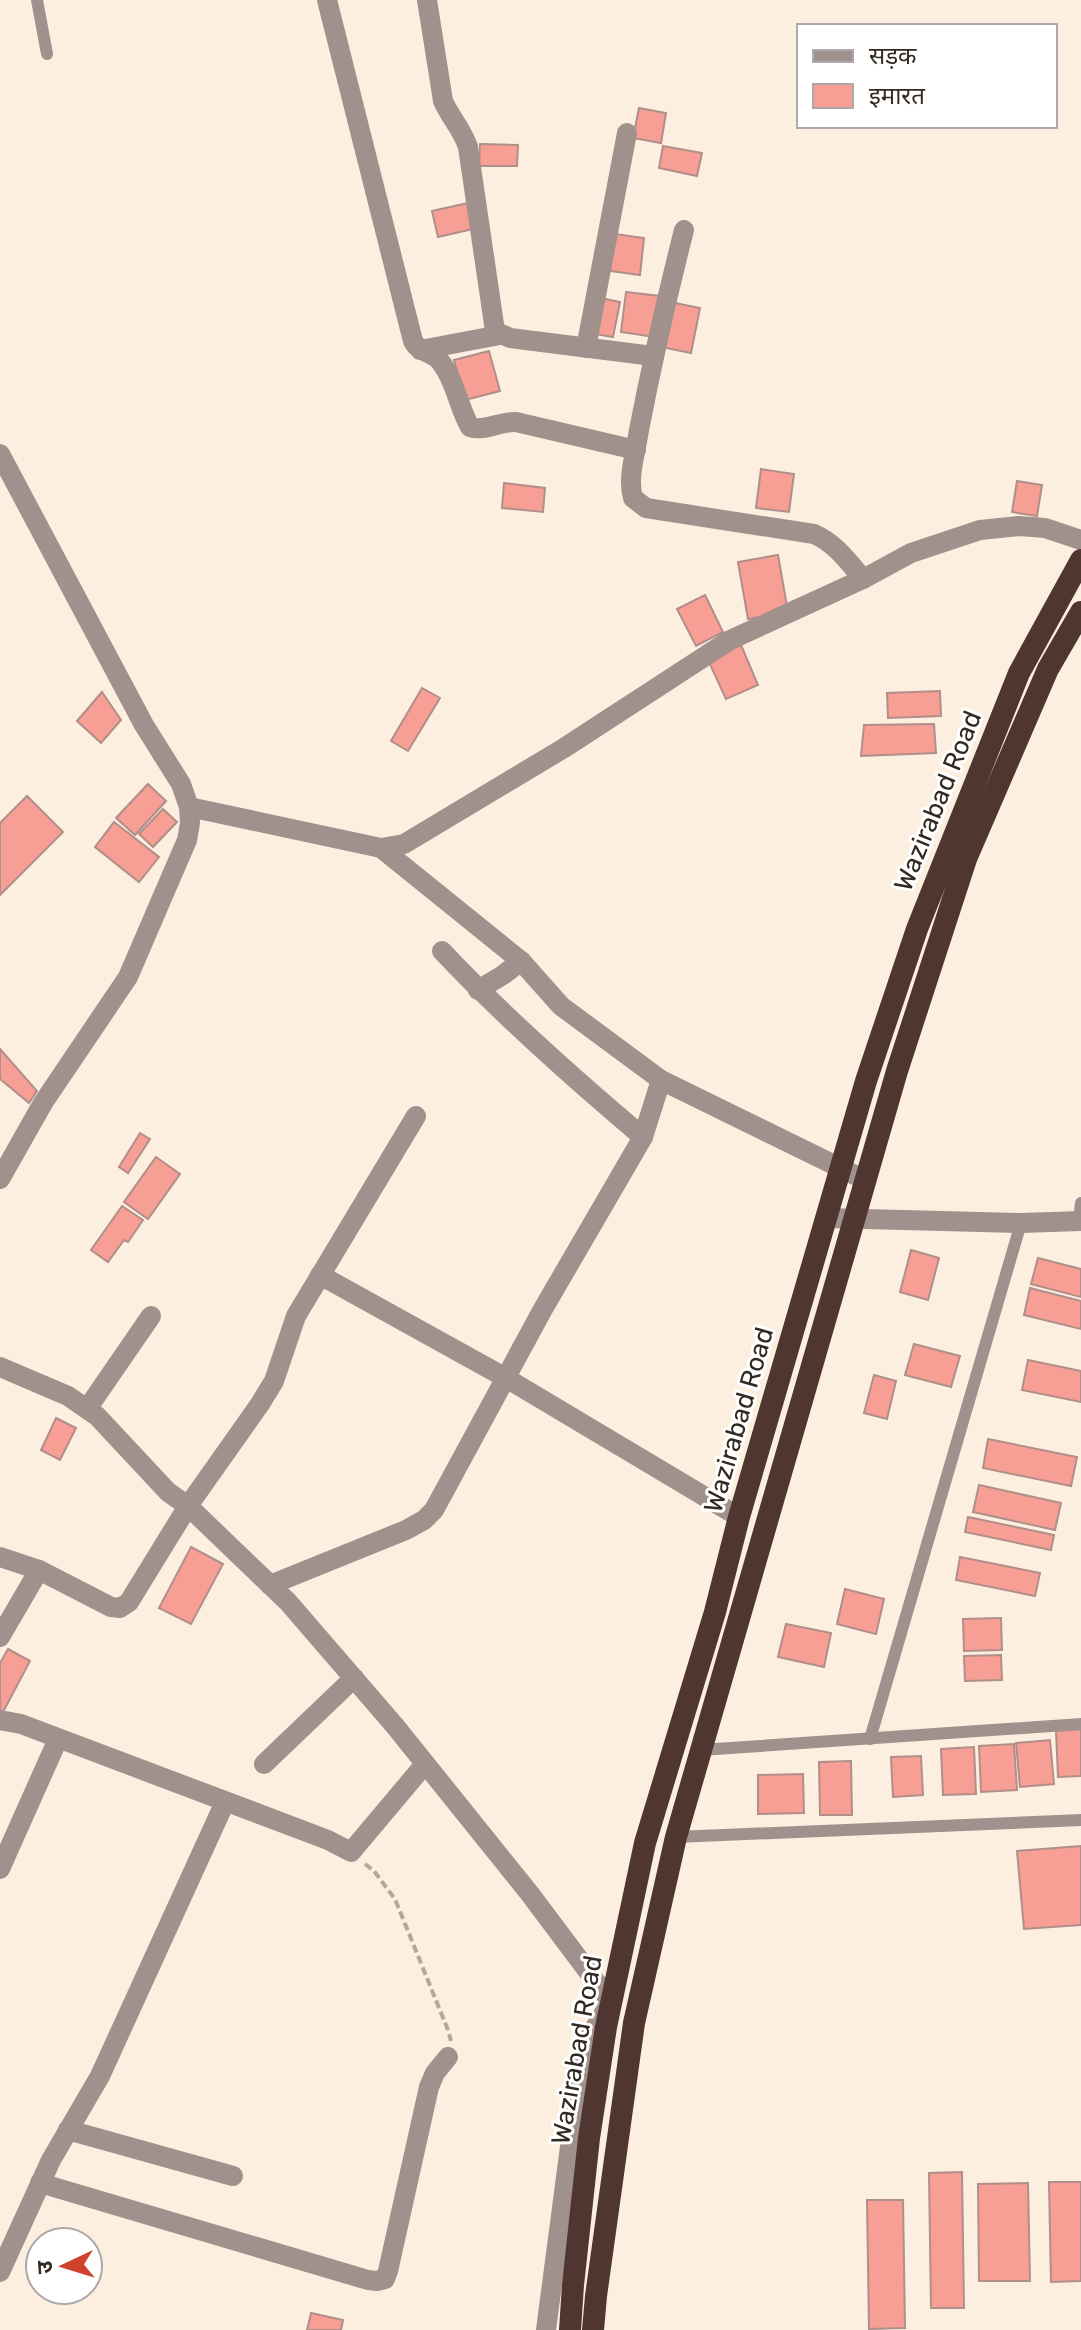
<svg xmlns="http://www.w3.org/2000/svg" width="1081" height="2330" viewBox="0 0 1081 2330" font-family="Rubik,'Noto Sans Devanagari',sans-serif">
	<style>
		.building { fill: #f79f94; stroke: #b08e89; stroke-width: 2 }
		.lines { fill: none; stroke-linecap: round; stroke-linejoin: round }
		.path { stroke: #b3a79a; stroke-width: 4; stroke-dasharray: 8 4; stroke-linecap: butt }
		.service { stroke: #a0918d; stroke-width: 12 }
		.minor { stroke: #a0918d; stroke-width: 20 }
		.trunk { stroke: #503630; stroke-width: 22 }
		.labels { text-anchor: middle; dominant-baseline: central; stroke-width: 6; stroke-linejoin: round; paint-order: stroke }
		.street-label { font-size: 26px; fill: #322920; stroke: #fff }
	</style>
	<rect width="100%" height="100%" fill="#fdefe0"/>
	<!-- building -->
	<g class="building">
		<polygon points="639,108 666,113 661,143 633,138"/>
		<polygon points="480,144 518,145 517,166 479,166"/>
		<polygon points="663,146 702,153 697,176 659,168"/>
		<polygon points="468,203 477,228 438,237 432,211"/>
		<polygon points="615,234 644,238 640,275 610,271"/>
		<polygon points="626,292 660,296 655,337 621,332"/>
		<polygon points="601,298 620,302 613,337 595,334"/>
		<polygon points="670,302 700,308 691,353 661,347"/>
		<polygon points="489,351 500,391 465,400 454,360"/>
		<polygon points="761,469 794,474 789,512 756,508"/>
		<polygon points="1017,481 1042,485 1037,516 1012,512"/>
		<polygon points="504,483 545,488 543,512 502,508"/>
		<polygon points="778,555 788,612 748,619 738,562"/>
		<polygon points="705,595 723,632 696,646 677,609"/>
		<polygon points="741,645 758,685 726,699 708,660"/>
		<polygon points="422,688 440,698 408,751 391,741"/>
		<polygon points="940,691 941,716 888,718 887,693"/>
		<polygon points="102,692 121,720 101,743 77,721"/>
		<polygon points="934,724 936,753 861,756 864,725"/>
		<polygon points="148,784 166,801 135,835 116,818"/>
		<polygon points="27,796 63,832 0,895 0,823"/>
		<polygon points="163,809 177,822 153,847 139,834"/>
		<polygon points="114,822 159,857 139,882 95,847"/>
		<polygon points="0,1049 37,1091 29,1103 0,1079"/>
		<polygon points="140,1133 150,1139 128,1173 119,1167"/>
		<polygon points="156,1157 180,1174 148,1219 124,1202"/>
		<polygon points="122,1206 143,1220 128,1242 124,1240 108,1262 91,1250"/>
		<polygon points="911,1250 939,1258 928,1300 900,1292"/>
		<polygon points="1038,1258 1081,1269 1081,1297 1031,1284"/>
		<polygon points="1030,1288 1081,1301 1081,1329 1024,1315"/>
		<polygon points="914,1344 960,1356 951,1387 905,1375"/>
		<polygon points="1028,1360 1081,1371 1081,1402 1022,1390"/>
		<polygon points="874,1375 896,1381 887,1419 864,1413"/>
		<polygon points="56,1418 76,1428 60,1460 41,1450"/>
		<polygon points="988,1439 1077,1457 1071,1486 983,1468"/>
		<polygon points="979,1485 1061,1503 1055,1530 973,1512"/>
		<polygon points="968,1517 1054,1535 1051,1550 965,1532"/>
		<polygon points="191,1547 223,1564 191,1624 159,1608"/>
		<polygon points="960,1557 1040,1573 1035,1596 956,1580"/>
		<polygon points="845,1589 884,1599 876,1634 837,1624"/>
		<polygon points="1001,1618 1002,1650 964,1651 963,1619"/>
		<polygon points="786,1624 831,1633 824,1667 778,1657"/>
		<polygon points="8,1649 30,1661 3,1712 0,1710 0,1663"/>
		<polygon points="1001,1655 1002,1680 965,1681 964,1656"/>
		<polygon points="1081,1729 1081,1776 1058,1777 1056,1731"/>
		<polygon points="1050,1740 1054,1784 1020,1787 1016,1743"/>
		<polygon points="1014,1744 1017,1790 981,1792 979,1746"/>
		<polygon points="974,1747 976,1794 943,1795 941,1749"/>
		<polygon points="921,1756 923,1795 893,1797 891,1757"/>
		<polygon points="851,1761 852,1815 820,1815 819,1762"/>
		<polygon points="803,1774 804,1813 758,1814 758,1775"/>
		<polygon points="1081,1846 1081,1925 1024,1929 1017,1851"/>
		<polygon points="962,2172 964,2308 931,2308 929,2173"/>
		<polygon points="1049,2182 1081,2182 1081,2281 1051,2282"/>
		<polygon points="1028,2183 1030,2281 979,2281 978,2184"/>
		<polygon points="867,2200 903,2200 905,2328 869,2329"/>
		<polygon points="311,2313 343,2320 341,2330 307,2330"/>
	</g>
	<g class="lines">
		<!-- path -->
		<polyline class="path" points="365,1864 374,1871 395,1899 448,2030 451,2041"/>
		<!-- service -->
		<g class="service">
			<polyline points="37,0 47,54"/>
			<polyline points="1079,1220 1081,1203"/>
			<polyline points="870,1739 1021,1223"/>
			<polyline points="701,1750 1081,1724"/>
			<polyline points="676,1837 1081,1820"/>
		</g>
		<!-- minor -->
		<g class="minor">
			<path d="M 327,0 L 413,341 C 419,353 431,351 439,360 C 455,379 458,406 470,427 C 484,432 500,421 516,422 L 636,450"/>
			<path d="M 427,0 L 443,101 C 450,117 462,129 468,147 L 495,331 L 510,338 L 653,356"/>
			<path d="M 684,230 C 667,297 652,363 639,430 C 636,451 627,478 633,498 L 646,508 L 814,534 C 835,543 848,561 863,579"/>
			<polyline points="586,348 627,133"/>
			<polyline points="420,350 500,335"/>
			<polyline points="0,454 144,725 181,784 189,807 190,823 187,840 128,977 43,1103 0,1179"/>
			<polyline points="189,807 381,848 404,844 564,748 730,640 863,579 911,553 980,530 1019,526 1045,528 1081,540"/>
			<polyline points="381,848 521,961 561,1006 661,1080"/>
			<path d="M 442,951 C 505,1018 573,1078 643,1137"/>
			<polyline points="478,990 503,975 521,961"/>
			<polyline points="827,1218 1021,1223 1081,1221"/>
			<polyline points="320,1275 506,1378 739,1517"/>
			<polyline points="0,1367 68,1396 97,1416 168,1492 188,1506 288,1602 395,1726 530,1894 611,2002"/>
			<polyline points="87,1409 151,1316"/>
			<polyline points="0,1557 39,1570 111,1607 120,1608 129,1602 188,1506 260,1404 274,1381 296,1316 416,1116"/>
			<polyline points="270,1585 406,1530 424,1520 434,1510 543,1309 643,1137 661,1080 865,1180"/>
			<polyline points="0,1637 39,1570"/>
			<polyline points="0,1720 21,1724 328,1840 351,1852 425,1764"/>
			<polyline points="264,1764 354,1678"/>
			<polyline points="0,1869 58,1739"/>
			<polyline points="68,2130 233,2176"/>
			<polyline points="40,2183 368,2280 377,2281 385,2279 388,2271 429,2087 435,2073 448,2057"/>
			<polyline points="0,2272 51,2160 100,2076 225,1802"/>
			<polyline points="546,2330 571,2139 586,2042 609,2005"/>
		</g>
		<!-- trunk -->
		<g class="trunk">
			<polyline points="570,2330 573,2285 589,2138 606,2027 645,1843 715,1612 739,1517 866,1081 917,929 1019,673 1081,560"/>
			<polyline points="593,2330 596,2296 634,2023 676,1837 897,1071 966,859 1048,669 1081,612"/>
		</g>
	</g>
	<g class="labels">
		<!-- street labels -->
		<g class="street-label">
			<text transform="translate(938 801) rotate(-68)">Wazirabad Road</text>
			<text transform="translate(739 1420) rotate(-74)">Wazirabad Road</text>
			<text transform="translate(577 2050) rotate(-80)">Wazirabad Road</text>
		</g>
	</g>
	<!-- legend -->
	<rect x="797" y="24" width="260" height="104" fill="#ffffff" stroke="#ada9a6" stroke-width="2"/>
	<rect x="813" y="50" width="40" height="12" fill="#a0918d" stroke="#ada9a6" stroke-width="2"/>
	<text x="869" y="64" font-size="24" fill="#322920">सड़क</text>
	<rect x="813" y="84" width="40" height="24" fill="#f79f94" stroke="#ada9a6" stroke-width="2"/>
	<text x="869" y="104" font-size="24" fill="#322920">इमारत</text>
	<!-- north arrow -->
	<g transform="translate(64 2266) rotate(266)"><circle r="38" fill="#ffffff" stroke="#ada9a6" stroke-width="2"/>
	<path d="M0-6L14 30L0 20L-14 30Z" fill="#cf432d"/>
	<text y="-12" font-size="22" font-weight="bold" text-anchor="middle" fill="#322920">उ</text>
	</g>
</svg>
